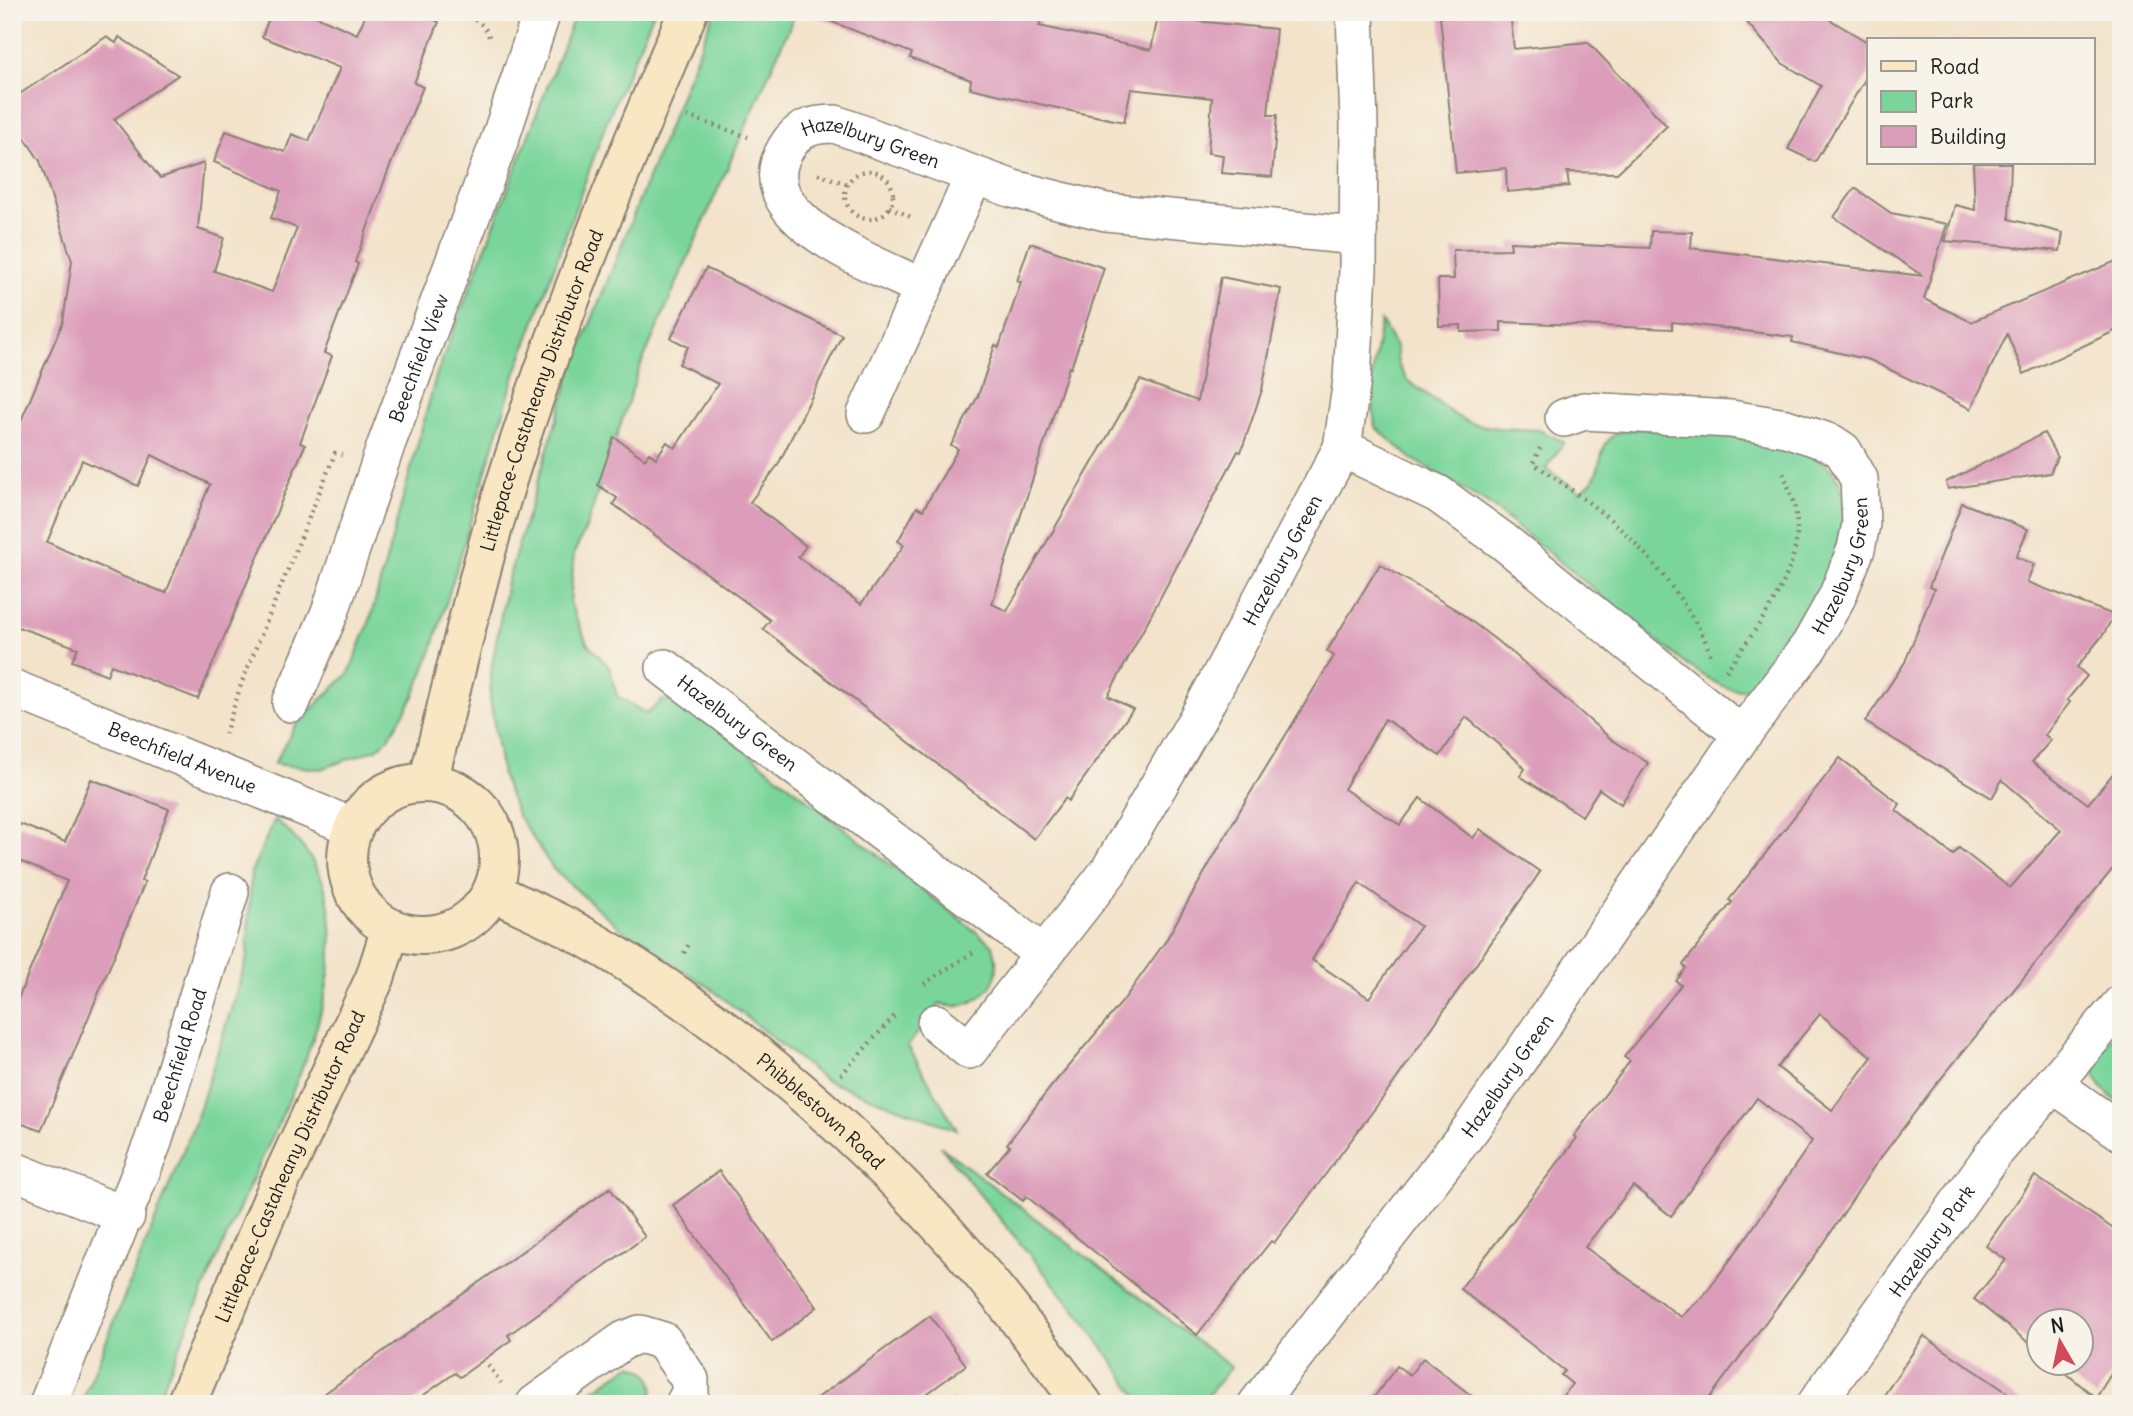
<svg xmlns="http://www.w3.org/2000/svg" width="2133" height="1416" viewBox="0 0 2133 1416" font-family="Delius,sans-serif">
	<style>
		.green { fill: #7ad59b; stroke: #4b785c; stroke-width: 2 }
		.building { fill: #dc9dba; fill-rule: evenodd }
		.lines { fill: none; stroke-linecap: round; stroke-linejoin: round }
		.street-casing { stroke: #888073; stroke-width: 40 }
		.secondary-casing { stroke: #888073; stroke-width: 42 }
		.path { stroke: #888073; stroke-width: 4.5; stroke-dasharray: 2 5; stroke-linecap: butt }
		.street { stroke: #fff; stroke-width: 37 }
		.secondary { stroke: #f9e7c3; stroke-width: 38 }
		.labels { text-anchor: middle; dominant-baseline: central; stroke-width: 5; stroke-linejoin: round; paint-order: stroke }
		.street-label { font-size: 19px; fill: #1c1c1c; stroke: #f7f3e8 }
	</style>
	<rect width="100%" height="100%" fill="#f7f3e8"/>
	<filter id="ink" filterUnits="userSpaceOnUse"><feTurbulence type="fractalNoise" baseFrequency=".0143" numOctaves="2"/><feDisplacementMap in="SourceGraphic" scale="14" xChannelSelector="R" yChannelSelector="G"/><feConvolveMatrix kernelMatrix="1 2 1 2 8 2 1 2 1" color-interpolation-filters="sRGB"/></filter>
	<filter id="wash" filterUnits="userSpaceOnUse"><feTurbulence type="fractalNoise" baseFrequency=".00686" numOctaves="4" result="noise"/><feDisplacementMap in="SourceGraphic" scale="28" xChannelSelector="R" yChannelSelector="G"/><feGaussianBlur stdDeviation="1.57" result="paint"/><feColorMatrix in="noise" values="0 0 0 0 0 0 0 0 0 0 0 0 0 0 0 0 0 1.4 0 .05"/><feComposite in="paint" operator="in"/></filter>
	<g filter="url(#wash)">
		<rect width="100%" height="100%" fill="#f3e3ca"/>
		<!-- green -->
		<g class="green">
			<polygon points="576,12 654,12 608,118 513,381 432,650 414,696 389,738 377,749 321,769 274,764 297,723 349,673 370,620 436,376"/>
			<path d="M 714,12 L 796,12 L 639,369 L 586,528 L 574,553 L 570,604 L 587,643 L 609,667 L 617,696 L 647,714 L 662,700 L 687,705 L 993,945 C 995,955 999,968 995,978 C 987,998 959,1013 940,1003 L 908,1046 L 957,1130 L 825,1080 L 709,987 L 621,929 L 554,870 L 517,814 L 502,776 L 490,698 L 492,665 L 507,582 L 572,370 Z"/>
			<path d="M 1381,321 L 1396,347 L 1398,364 L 1407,380 L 1456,416 L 1470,423 L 1497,428 L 1539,430 L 1564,442 L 1546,469 L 1580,491 C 1584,488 1589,485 1592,481 C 1603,467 1598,445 1615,434 C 1634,423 1703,432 1726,436 C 1761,442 1810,443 1834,473 C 1868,517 1806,622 1779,658 C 1771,669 1763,683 1750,688 C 1728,696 1704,675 1687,665 L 1490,505 L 1411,458 L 1375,427 L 1371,382 Z"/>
			<path d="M 275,819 C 297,838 319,863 326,892 C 352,995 279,1117 239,1209 C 210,1273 183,1338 156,1404 L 81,1404 L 198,1114 L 247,958 L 251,872 Z"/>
			<path d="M 2121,1025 L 2121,1104 C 2079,1075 2094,1059 2121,1025 Z"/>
			<polygon points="940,1146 1231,1367 1201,1404 1143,1404 1081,1317"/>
			<path d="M 631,1365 C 647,1369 652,1375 654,1391 L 643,1404 L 573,1404 Z"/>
		</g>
		<g id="blocks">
			<!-- building -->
			<g class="building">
				<path d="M 271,12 L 307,12 L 357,34 L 367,12 L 415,12 L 439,22 L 414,83 L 423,87 L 388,171 L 355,262 L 358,264 L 324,353 L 332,356 L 300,443 L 305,445 L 198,699 L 111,665 L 107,675 L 72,661 L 78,648 L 12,625 L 12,442 L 63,322 L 72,261 L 40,161 L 12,119 L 12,99 L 106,37 L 116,43 L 119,37 L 178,75 L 114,119 L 160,178 L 204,163 L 198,229 L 224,238 L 214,271 L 272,292 L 297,228 L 271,218 L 281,191 L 214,162 L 226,131 L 285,152 L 292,134 L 309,141 L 340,68 L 262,37 ZM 152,455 L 210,484 L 166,593 L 121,576 L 47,542 L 82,460 L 138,486 Z"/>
				<polygon points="815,12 1019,12 1042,17 1039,26 1151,50 1159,12 1196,21 1276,29 1268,115 1277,115 1272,177 1221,173 1223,155 1208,153 1212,98 1131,89 1124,122 1066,110 970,88 971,80 910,58 912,53 814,15"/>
				<polygon points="1471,12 1510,12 1514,49 1588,42 1667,126 1617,173 1567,172 1569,186 1507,192 1506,168 1456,173 1440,16"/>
				<polygon points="1738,12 1817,12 1869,43 1869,73 1815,162 1788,149 1821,86 1782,63"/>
				<polygon points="1973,163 2011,163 2009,219 2063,233 2060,251 1945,241 1955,205 1975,210"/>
				<polygon points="1855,188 1891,213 1947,224 1924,299 1971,322 2121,259 2121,328 2024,374 2007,334 1971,409 1870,360 1792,342 1793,337 1672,322 1672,329 1501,322 1501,331 1461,332 1461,325 1439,326 1438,279 1454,279 1453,250 1511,249 1510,242 1650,248 1651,231 1692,232 1691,248 1923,276 1834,217"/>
				<polygon points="1030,243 1104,268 1071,368 1069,367 992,604 1007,611 1140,380 1197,401 1221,277 1281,289 1262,390 1241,452 1238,451 1108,696 1133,709 1068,801 1065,798 1034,839 763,629 770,620 613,504 617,498 598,485 614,437 645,459 649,453 656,458 667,442 675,448 718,384 679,364 688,347 671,338 706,268 842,335 778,465 750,502 806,546 798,557 861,604 904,545 898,541 917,507 923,510 958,449 951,445 978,396 995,345 999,347 1021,282 1017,281"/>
				<polygon points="2044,433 2057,457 2050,473 1948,489 1946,482"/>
				<path d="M 1962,503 L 2028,529 L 2016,557 L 2034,564 L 2027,582 L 2114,615 L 2103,635 L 2077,667 L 2087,676 L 2067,700 L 2070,702 L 2045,735 L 2051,740 L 2032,762 L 2088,804 L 2121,764 L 2121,859 L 1934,1087 L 1873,1168 L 1822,1246 L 1705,1404 L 1556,1404 L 1572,1384 L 1561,1375 L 1565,1371 L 1460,1289 L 1577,1138 L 1574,1136 L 1630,1061 L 1624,1057 L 1681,985 L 1676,981 L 1686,968 L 1683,965 L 1732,902 L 1729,900 L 1840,758 L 1900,804 L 1896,810 L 1953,855 L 1959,848 L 2010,888 L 2061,830 L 2002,780 L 1992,798 L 1865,722 L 1905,662 L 1934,589 L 1929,587 ZM 1820,1014 L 1872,1057 L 1832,1110 L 1777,1067 ZM 1757,1098 L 1812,1141 L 1742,1244 L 1703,1296 L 1681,1317 L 1585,1247 L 1633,1186 L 1671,1216 Z"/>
				<path d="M 1380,564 L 1458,611 L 1514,654 L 1611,739 L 1648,763 L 1621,804 L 1599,789 L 1582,816 L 1520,776 L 1525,769 L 1519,762 L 1466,717 L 1440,756 L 1385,719 L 1344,789 L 1400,825 L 1420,798 L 1473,838 L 1480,829 L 1540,872 L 1391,1087 L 1274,1243 L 1271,1241 L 1197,1335 L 1026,1196 L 1023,1201 L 987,1173 L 1010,1146 L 1007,1144 L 1050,1088 L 1122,1002 L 1165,942 L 1243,805 L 1334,656 L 1327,651 ZM 1359,883 L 1420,926 L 1369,998 L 1312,960 Z"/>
				<polygon points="91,779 169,809 141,881 145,882 41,1131 12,1120 12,1013 67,881 12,858 12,843 20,824 65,842"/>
				<polygon points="719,1171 817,1307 772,1342 673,1205"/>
				<polygon points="2035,1176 2121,1234 2121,1358 2096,1398 2054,1363 2081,1363 2081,1321 2039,1321 2039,1351 1974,1299 2006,1260 1986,1246"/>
				<polygon points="610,1188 645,1237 508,1335 511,1340 460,1377 455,1373 411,1404 310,1404"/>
				<polygon points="930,1316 966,1365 913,1404 809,1404"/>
				<polygon points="1924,1336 2024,1404 1878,1404"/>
				<polygon points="1423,1358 1482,1404 1369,1404 1397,1366 1410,1375"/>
			</g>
		</g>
	</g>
	<g filter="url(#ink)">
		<use href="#blocks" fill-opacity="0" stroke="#888073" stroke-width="2"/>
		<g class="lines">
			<!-- street casing -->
			<g class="street-casing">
				<g id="street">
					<path id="s1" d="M 923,288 C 877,264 743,219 786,148 C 798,128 812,124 835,124 L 1013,189 L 1106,212 L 1357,236"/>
					<polyline points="866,414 974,176"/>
					<polyline points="1342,448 1438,494 1503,541 1742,735"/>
					<path id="s2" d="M 665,668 L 1043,954"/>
					<path id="s3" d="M 12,688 L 353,827"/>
					<path id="s4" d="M 291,703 L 330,612 L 386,445 L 500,139 L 542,12"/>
					<path id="s5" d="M 936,1023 L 969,1050 L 1109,871 L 1200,714 L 1342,448 L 1352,380 L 1358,270 L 1359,124 L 1355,12"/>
					<polyline points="2053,1084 2121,1132"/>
					<polyline points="12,1170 126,1216"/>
					<path id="s6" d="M 48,1404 L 153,1142 L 230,892"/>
					<polyline points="535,1404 624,1340 640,1334 663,1341 690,1380 690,1393 684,1404"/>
					<path id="s7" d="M 1257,1404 L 1472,1127 L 1742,735 L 1810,645 L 1837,597 L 1856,549 L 1861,524 L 1859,479 L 1843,451 L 1831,443 L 1786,428 L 1731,419 L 1584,411 L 1564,418"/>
					<path id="s8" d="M 1816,1404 L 1994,1153 L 2121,1004"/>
				</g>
			</g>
			<!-- secondary casing -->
			<g class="secondary-casing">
				<g id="secondary">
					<path id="s9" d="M 428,782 C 457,668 482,552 520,440 C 568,295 628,153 688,12"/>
					<circle cx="423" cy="859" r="76"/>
					<path id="s10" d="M 493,892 C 520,905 548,917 574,931 C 709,1005 847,1123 951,1238 C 998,1290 1040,1348 1083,1404"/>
					<path id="s11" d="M 186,1404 L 279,1184 L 375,978 L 391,928"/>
				</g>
			</g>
			<!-- path -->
			<g class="path">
				<path d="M 455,12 C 472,18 485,21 490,40"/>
				<polyline points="687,116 748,137"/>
				<circle cx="869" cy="195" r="24"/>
				<polyline points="818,174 847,184"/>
				<polyline points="889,207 911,217"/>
				<path d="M 1540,448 L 1533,463 C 1597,507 1636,534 1681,600 C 1693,618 1705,636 1711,657"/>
				<path d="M 1726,671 C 1754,631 1798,578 1797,527 C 1797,507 1789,488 1782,470"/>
				<polyline points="225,734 242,682 328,471 335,453 342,455"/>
				<polyline points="684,953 689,944"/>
				<polyline points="924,984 975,951"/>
				<polyline points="841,1075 896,1014"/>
				<polyline points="488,1365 501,1383"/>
				<polyline points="940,1404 956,1392 964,1404"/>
			</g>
			<!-- street -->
			<use href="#street" class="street"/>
			<!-- secondary -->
			<use href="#secondary" class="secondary"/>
		</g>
	</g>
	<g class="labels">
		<!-- street labels -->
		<g class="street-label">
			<text stroke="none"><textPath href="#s1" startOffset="317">Hazelbury Green</textPath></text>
			<text stroke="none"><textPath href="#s4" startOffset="368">Beechfield View</textPath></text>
			<text stroke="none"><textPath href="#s9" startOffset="408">Littlepace-Castaheany Distributor Road</textPath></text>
			<text stroke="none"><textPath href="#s5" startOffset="626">Hazelbury Green</textPath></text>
			<text stroke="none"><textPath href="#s7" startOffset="1026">Hazelbury Green</textPath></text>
			<text stroke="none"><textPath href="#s2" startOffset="91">Hazelbury Green</textPath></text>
			<text stroke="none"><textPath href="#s3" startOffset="184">Beechfield Avenue</textPath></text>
			<text stroke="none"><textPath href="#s6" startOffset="373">Beechfield Road</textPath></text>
			<text stroke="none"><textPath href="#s7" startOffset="413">Hazelbury Green</textPath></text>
			<text stroke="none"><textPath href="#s10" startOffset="396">Phibblestown Road</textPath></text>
			<text stroke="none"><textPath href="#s11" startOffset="259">Littlepace-Castaheany Distributor Road</textPath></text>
			<text stroke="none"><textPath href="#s8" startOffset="200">Hazelbury Park</textPath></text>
		</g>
	</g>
	<!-- margin -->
	<rect width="2133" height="1416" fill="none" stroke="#f7f3e8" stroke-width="42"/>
	<!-- legend -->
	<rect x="1867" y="38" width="228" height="126" fill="#f7f3e8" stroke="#9f9d96" stroke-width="2"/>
	<rect x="1881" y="61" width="35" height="10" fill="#f9e7c3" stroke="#9f9d96" stroke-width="2"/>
	<text x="1930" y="74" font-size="21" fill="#1c1c1c">Road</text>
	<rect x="1881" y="91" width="35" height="21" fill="#7ad59b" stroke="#9f9d96" stroke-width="2"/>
	<text x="1930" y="108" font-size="21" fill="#1c1c1c">Park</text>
	<rect x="1881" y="126" width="35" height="21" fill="#dc9dba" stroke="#9f9d96" stroke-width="2"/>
	<text x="1930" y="144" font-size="21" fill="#1c1c1c">Building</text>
	<!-- north arrow -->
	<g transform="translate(2060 1342) rotate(351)"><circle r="33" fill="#f7f3e8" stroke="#9f9d96" stroke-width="2"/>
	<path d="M0-5L12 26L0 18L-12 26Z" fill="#d1495b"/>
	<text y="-10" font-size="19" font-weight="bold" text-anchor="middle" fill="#1c1c1c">N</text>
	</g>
</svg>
